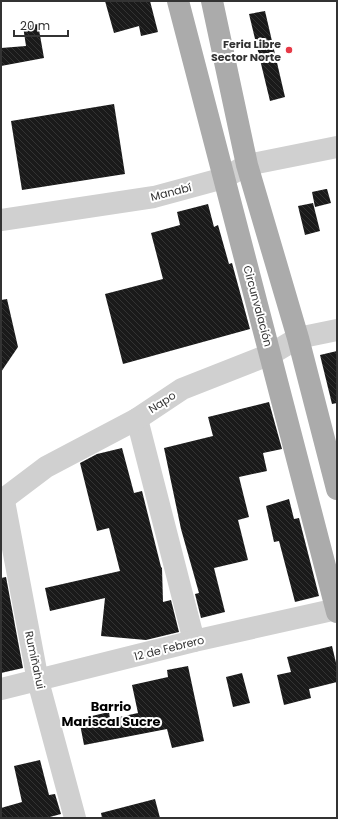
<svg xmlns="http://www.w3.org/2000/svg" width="338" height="819" viewBox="0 0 338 819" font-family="Poppins,sans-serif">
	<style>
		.building { fill: url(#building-back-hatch) }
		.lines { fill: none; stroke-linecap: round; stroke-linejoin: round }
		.minor { stroke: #d0d0d0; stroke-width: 22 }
		.major { stroke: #ababab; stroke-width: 22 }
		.poi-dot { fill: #e63946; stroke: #fff; stroke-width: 1.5 }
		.labels { text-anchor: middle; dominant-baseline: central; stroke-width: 4; stroke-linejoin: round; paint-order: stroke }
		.poi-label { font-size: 11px; font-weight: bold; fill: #333; stroke: #fff; text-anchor: end }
		.street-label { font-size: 11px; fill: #333; stroke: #fff }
		.quarter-label { font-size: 13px; font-weight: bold; fill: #000; stroke: #fff }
	</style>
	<defs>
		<pattern id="building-back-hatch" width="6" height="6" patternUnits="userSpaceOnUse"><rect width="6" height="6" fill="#1a1a1a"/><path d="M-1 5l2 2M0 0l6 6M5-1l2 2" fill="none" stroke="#333"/></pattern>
	</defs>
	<rect width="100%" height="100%" fill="#fff"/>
	<!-- building -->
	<g class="building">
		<polygon points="105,1 150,1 158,32 141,36 139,26 114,33"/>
		<polygon points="265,11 285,97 270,101 249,14"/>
		<polygon points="38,24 44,58 1,66 1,48 26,46 23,26"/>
		<polygon points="114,104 125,174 22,190 11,121"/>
		<polygon points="326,189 327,189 331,203 315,207 312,192"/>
		<polygon points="313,203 320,231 305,235 298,206"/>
		<polygon points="208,204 214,227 218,225 229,264 232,263 250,329 123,364 105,294 163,279 151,233 180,225 177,212"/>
		<polygon points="7,299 18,347 1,372 1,300"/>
		<polygon points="337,351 337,403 332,404 320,355"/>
		<polygon points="269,402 282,449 263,453 267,471 239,477 249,517 238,520 248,560 214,568 225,612 201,618 195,594 199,593 181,529 164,448 213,436 208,417"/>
		<polygon points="122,448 134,493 142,491 161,567 162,568 163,602 171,600 179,632 146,640 101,636 105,598 50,611 45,588 120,571 109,528 97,531 80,463 97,454"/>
		<polygon points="289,499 294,519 299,518 319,596 295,602 279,541 274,542 266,506"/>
		<polygon points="6,577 23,668 1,673 1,578"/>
		<polygon points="332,646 337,667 337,682 309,689 311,698 284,705 277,675 291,672 287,657"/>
		<polygon points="188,666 204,741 172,748 167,729 84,745 79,719 109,712 110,719 138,713 132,685 168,677 167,670"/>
		<polygon points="242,673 250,703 233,707 226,677"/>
		<polygon points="40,760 49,795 55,794 61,814 46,818 1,818 1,808 22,802 14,766"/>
		<polygon points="155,799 160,818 102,818 101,813"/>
	</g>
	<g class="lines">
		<!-- minor -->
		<g class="minor">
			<polyline points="1,220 154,197 224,178 247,165 337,147"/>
			<polyline points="137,419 194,641"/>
			<polyline points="1,501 46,467 137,419 182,389 271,354 298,338 337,330"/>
			<polyline points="4,501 38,681 75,818"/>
			<polyline points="1,689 194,641 337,609"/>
		</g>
		<!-- major -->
		<g class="major">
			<polyline points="178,1 337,612"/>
			<polyline points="212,1 247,165 298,338 337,489"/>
		</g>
	</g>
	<!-- markers -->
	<circle class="poi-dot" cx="289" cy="50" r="4"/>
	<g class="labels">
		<!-- poi labels -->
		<g class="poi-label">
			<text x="281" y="44">Feria Libre<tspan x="281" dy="13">Sector Norte</tspan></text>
		</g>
		<!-- street labels -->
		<g class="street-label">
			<text transform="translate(171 192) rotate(-14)">Manabí</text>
			<text transform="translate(258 306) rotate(75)">Circunvalación</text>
			<text transform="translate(162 402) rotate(-33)">Napo</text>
			<text transform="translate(169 648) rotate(-14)">12 de Febrero</text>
			<text transform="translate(35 660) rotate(78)">Rumiñahui</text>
		</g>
		<!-- quarter labels -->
		<g class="quarter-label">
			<text x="111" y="706">Barrio<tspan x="111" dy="15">Mariscal Sucre</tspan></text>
		</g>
	</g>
	<!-- border -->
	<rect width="338" height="819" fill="none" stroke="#333333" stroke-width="4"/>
	<!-- scale -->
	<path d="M14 30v6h54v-6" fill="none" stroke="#333333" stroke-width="2"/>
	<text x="20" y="30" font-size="12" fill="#333333" stroke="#ffffff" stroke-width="3" paint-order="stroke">20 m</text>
</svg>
